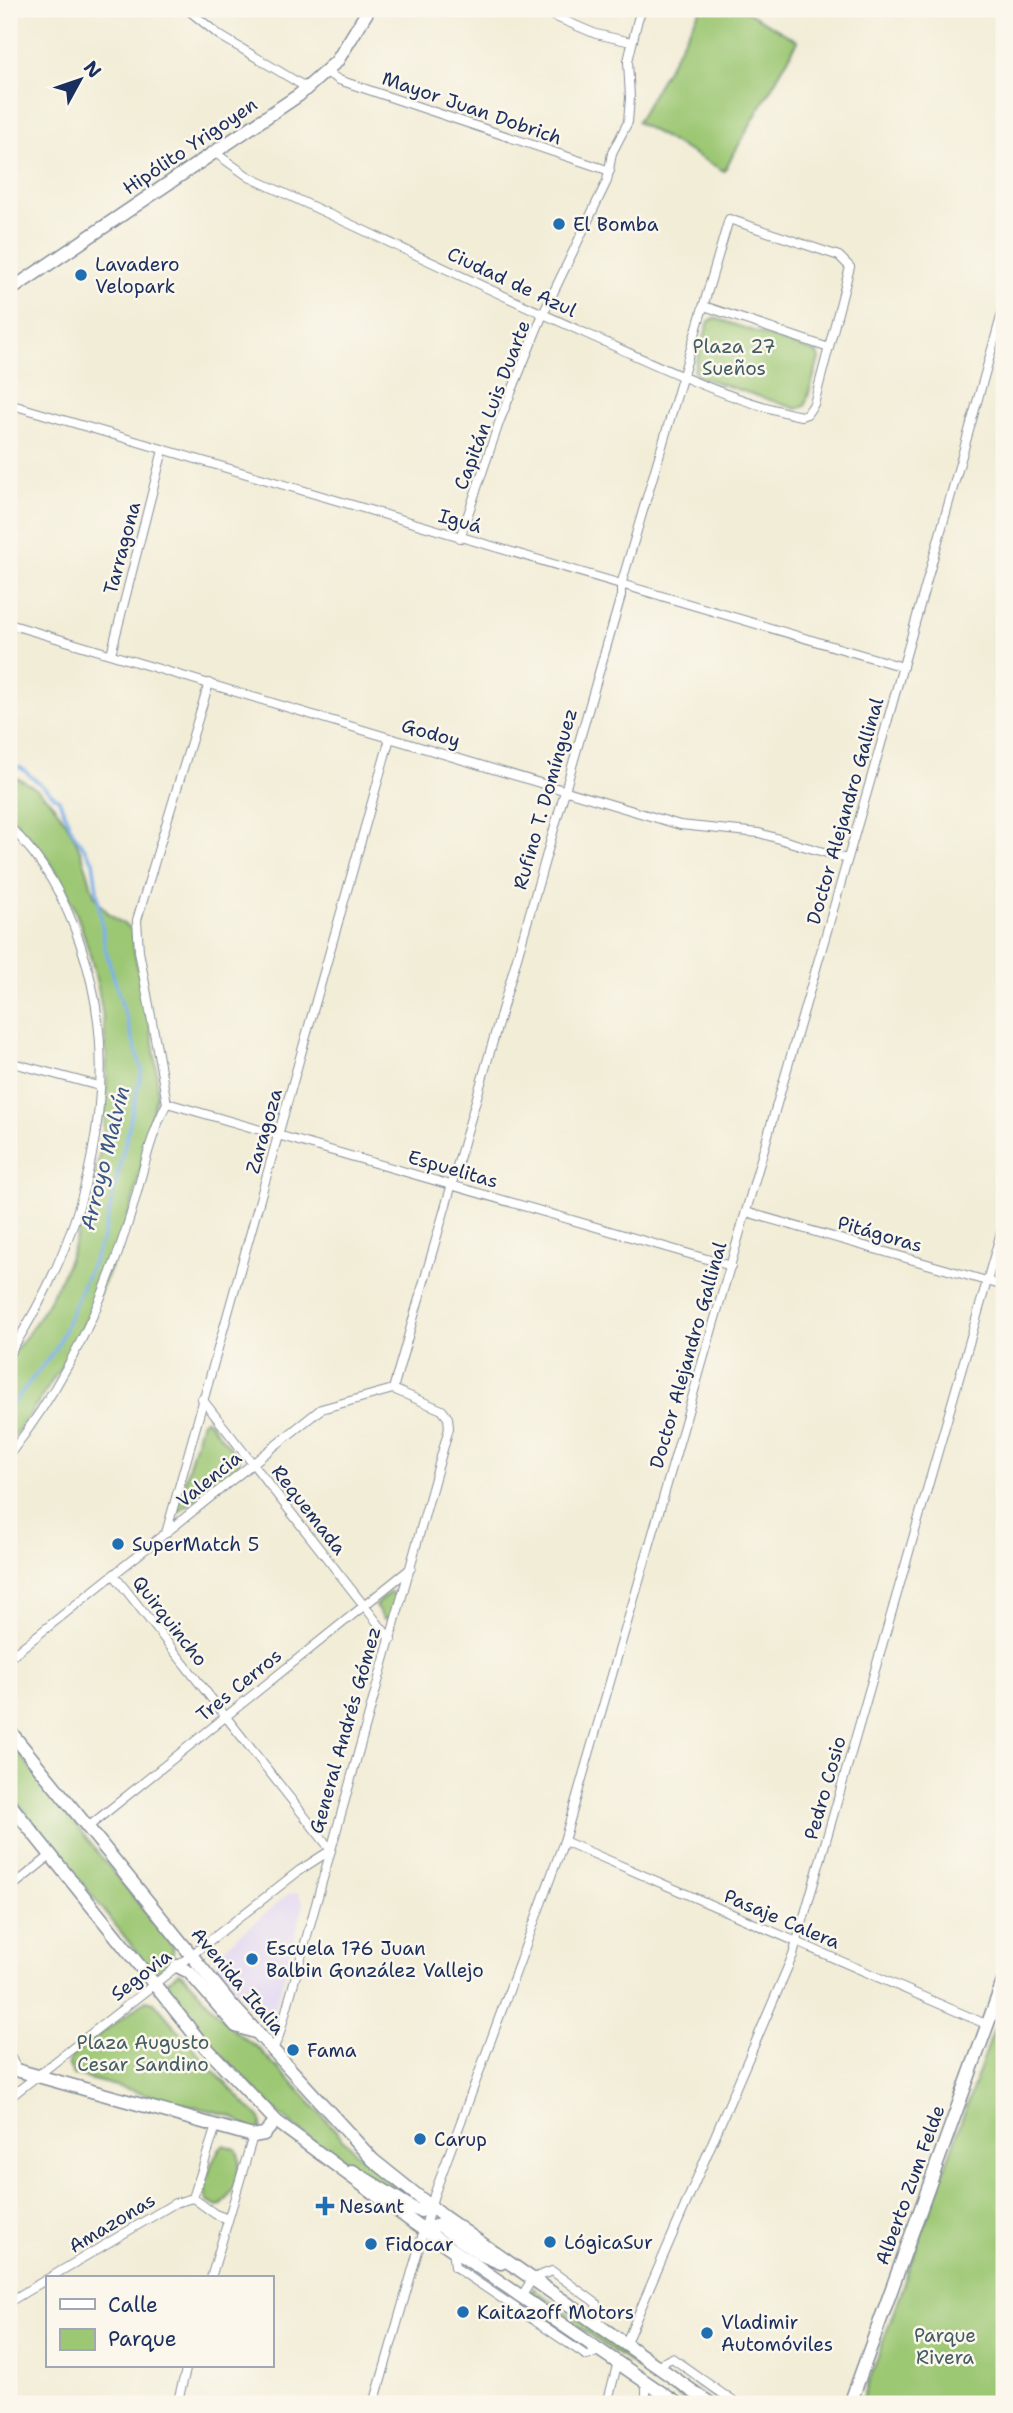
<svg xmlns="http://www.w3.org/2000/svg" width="1013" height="2413" viewBox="0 0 1013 2413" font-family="'Shantell Sans',sans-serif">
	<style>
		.built { fill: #e0d4f4 }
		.green { fill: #9cc773; stroke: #5c7b68; stroke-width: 2 }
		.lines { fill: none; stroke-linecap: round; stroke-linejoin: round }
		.stream { stroke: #7db1ea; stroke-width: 3.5 }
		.street-casing { stroke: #868e9a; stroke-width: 10 }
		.secondary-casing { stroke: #868e9a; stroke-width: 15 }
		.primary-casing { stroke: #868e9a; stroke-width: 15 }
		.street { stroke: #fff; stroke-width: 8 }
		.secondary { stroke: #fff; stroke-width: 12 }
		.primary { stroke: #fff; stroke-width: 12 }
		.poi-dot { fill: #1f6fb2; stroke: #fbf7ec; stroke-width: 2.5 }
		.labels { text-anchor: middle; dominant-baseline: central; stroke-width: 5; stroke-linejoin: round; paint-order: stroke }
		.street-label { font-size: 19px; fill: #1b2f5e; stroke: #fbf7ec }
		.poi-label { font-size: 19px; fill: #1b2f5e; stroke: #fbf7ec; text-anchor: start }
		.park-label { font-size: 19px; fill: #425d64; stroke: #fbf7ec }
		.water-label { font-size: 21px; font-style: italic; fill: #385688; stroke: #fbf7ec }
	</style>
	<rect width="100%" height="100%" fill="#fbf7ec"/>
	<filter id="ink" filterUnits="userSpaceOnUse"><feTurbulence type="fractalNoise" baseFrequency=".0143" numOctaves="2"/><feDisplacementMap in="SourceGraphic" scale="14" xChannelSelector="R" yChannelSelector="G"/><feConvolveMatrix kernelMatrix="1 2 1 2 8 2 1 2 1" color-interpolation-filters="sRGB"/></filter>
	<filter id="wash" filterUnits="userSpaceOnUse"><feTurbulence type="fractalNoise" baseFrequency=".00686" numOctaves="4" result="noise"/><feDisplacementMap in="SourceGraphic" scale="28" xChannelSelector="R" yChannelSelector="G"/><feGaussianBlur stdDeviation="1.57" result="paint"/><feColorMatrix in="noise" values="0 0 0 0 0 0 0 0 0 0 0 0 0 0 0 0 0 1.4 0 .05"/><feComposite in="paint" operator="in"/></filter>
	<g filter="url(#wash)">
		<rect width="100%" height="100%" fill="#f2edd7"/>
		<!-- built -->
		<polygon class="built" points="298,1893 304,1904 290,1957 274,2011 262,2021 215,1965 214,1957 288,1894"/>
		<!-- green -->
		<g class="green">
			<polygon points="701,9 742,9 798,41 724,171 637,122"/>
			<polygon points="715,318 817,353 819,359 805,406 797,409 697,376 694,370 709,321"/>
			<path d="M 9,775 C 49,787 74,828 86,867 C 90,877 91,889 96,898 C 105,913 118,921 133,930 C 135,983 158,1034 157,1088 C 157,1100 151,1112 149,1124 C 133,1238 80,1352 9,1442 C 9,1424 4,1376 9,1362 C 12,1353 21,1343 27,1335 C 41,1315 54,1294 64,1271 C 110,1160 122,1054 85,938 C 71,895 49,845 9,820 Z"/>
			<polygon points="206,1419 239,1458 240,1465 179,1512 177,1507 202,1421"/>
			<polygon points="390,1592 397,1597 391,1617 384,1619 375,1606"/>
			<path d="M 9,1741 L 173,1947 L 173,1961 C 165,1968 158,1975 148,1966 L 9,1791 Z"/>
			<polygon points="178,1973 183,1975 233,2030 258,2048 300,2091 355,2152 412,2199 411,2202 319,2145 279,2114 221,2055 170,1995 168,1981"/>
			<polygon points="146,2000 154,2002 206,2063 260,2119 262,2123 260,2130 252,2130 232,2116 73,2075 68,2063 73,2055"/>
			<polygon points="994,2029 1004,2033 1004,2404 861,2404"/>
			<path d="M 224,2145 L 236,2149 C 245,2161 232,2204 217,2207 L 207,2201 C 202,2188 212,2154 224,2145 Z"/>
			<polygon points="533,2288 697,2404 689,2404 531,2294"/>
			<polygon points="679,2368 729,2404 724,2404 677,2371"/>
		</g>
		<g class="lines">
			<!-- stream -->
			<polyline class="stream" points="9,769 20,767 59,800 73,832 93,861 105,948 142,1070 104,1235 56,1349 9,1408"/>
		</g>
	</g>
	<g filter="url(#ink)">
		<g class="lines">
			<!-- street casing -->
			<g class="street-casing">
				<g id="street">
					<polyline points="187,9 219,35 307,88"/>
					<polyline points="537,9 596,34 631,42"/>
					<polyline points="326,72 339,80 610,171"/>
					<path d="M 214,152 L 249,177 C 362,229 474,283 587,334 C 657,365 726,400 801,416 L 807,414 L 814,404 L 850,267 L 839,256 L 729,219 L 621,585 L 621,596 L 393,1389"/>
					<polyline points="704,306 829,348"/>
					<polyline points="9,404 903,667"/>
					<polyline points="460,538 500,420 543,314 607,181 612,153 628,122 630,98 628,61 638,19 643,9"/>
					<polyline points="9,624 680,825 759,833 847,859"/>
					<polyline points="111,654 163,450"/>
					<path d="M 9,826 C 44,860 64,897 80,943 C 128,1081 87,1235 9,1354"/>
					<polyline points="9,1062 99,1086"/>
					<polyline points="167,1103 731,1266"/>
					<polyline points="746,1212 1004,1286"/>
					<polyline points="202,1399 391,1640"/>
					<path d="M 9,1455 C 62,1387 100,1311 126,1229 C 140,1188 147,1142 167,1103 L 139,951 L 137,920 L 209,683"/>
					<polyline points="166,1533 390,738"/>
					<polyline points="9,1658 321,1409 393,1389 442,1410 448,1418 449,1428 279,2036 272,2052"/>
					<polyline points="88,1827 411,1568"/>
					<polyline points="564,1841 988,2025"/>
					<polyline points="9,1889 50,1856"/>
					<polyline points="9,2054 18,2071"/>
					<polyline points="9,2098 300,1870 331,1850 114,1575"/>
					<polyline points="193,2198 215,2214 228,2219"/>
					<polyline points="453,2248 455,2267 587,2356 601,2350"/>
					<polyline points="49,2278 175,2203 193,2198 216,2126"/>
					<polyline points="211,2278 253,2136"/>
					<polyline points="521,2297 533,2278 552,2271 596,2303 599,2326"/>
					<polyline points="9,2302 47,2279"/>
					<polyline points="625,2345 793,1955 1004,1222"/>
					<polyline points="656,2366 672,2358 737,2404"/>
					<polyline points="646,2382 646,2398 655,2404"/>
					<polyline points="177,2404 187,2366"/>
					<polyline points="374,2404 434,2195 564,1841 885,730 1004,306"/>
					<polyline points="607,2404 618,2362"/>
				</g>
			</g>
			<!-- secondary casing -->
			<g class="secondary-casing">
				<g id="secondary">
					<polyline points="9,291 299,95 337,61 369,9"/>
					<polyline points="9,2068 253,2136 264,2134 276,2121"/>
					<polyline points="850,2404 1004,1979"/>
				</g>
			</g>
			<!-- primary casing -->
			<g class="primary-casing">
				<g id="primary">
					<polyline points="9,1730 231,2004 373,2160 444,2217 711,2404"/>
					<polyline points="9,1803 199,2040 276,2121 411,2221 678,2404"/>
					<polyline points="177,1966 189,1972 236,2026 255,2032"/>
					<polyline points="353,2171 414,2209 421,2211 430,2206"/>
					<polyline points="423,2229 439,2225 482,2255 501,2263"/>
				</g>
			</g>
			<!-- street -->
			<use href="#street" class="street"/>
			<!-- secondary -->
			<use href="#secondary" class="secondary"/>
			<!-- primary -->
			<use href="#primary" class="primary"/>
		</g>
	</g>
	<!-- markers -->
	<g class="poi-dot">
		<circle cx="559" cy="224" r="7"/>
		<circle cx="81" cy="275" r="7"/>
		<circle cx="118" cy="1544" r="7"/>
		<circle cx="252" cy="1959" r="7"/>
		<circle cx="293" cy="2050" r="7"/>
		<circle cx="420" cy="2139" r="7"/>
		<path d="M321.5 2195.5h7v7h7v7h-7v7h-7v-7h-7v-7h7z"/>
		<circle cx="550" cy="2242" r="7"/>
		<circle cx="371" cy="2244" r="7"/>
		<circle cx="463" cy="2312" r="7"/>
		<circle cx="707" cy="2333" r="7"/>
	</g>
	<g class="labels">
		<!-- street labels -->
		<g class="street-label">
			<text transform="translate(472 108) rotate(19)">Mayor Juan Dobrich</text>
			<text transform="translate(190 146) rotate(-34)">Hipólito Yrigoyen</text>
			<text transform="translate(512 282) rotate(25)">Ciudad de Azul</text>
			<text transform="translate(492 405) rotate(-69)">Capitán Luis Duarte</text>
			<text transform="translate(460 521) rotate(16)">Iguá</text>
			<text transform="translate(122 548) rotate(-75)">Tarragona</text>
			<text transform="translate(431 733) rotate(16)">Godoy</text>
			<text transform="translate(545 799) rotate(-74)">Rufino T. Domínguez</text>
			<text transform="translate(845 811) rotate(-74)">Doctor Alejandro Gallinal</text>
			<text transform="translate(264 1131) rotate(-74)">Zaragoza</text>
			<text transform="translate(453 1169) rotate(16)">Espuelitas</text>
			<text transform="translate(880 1234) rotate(16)">Pitágoras</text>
			<text transform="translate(688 1355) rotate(-74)">Doctor Alejandro Gallinal</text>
			<text transform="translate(209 1479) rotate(-39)">Valencia</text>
			<text transform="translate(309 1510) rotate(52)">Requemada</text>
			<text transform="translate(170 1621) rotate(52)">Quirquincho</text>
			<text transform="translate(239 1685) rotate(-39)">Tres Cerros</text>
			<text transform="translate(345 1730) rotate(-74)">General Andrés Gómez</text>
			<text transform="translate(825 1788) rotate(-74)">Pedro Cosio</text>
			<text transform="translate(782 1919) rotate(23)">Pasaje Calera</text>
			<text transform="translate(141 1975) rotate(-38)">Segovia</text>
			<text transform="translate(238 1981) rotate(50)">Avenida Italia</text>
			<text transform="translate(910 2185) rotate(-70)">Alberto Zum Felde</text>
			<text transform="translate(112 2223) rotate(-31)">Amazonas</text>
		</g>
		<!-- poi labels -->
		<g class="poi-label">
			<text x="573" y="224">El Bomba</text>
			<text x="95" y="264">Lavadero<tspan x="95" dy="22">Velopark</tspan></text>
			<text x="132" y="1544">SuperMatch 5</text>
			<text x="266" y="1948">Escuela 176 Juan<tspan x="266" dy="22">Balbin González Vallejo</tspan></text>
			<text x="307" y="2050">Fama</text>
			<text x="434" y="2139">Carup</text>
			<text x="339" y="2206">Nesant</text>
			<text x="564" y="2242">LógicaSur</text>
			<text x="385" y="2244">Fidocar</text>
			<text x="477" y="2312">Kaitazoff Motors</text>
			<text x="721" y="2322">Vladimir<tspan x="721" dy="22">Automóviles</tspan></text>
		</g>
		<!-- park labels -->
		<g class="park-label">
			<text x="734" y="346">Plaza 27<tspan x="734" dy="22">Sueños</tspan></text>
			<text x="143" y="2042">Plaza Augusto<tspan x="143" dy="22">Cesar Sandino</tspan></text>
			<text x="945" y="2335">Parque<tspan x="945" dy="22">Rivera</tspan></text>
		</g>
		<!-- water labels -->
		<g class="water-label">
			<text transform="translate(105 1158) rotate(-76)">Arroyo Malvín</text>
		</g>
	</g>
	<!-- margin -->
	<rect width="1013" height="2413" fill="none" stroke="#fbf7ec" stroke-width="35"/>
	<!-- legend -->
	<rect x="46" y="2276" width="228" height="91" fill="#fbf7ec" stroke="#a1a7b3" stroke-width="2"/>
	<rect x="60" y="2299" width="35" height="10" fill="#ffffff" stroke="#a1a7b3" stroke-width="2"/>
	<text x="108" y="2312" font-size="21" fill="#1b2f5e">Calle</text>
	<rect x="60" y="2329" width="35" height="21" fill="#9cc773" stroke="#a1a7b3" stroke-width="2"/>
	<text x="108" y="2346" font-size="21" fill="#1b2f5e">Parque</text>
	<!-- north arrow -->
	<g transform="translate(80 80) rotate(50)" stroke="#fbf7ec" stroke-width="5" paint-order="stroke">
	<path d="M0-5L12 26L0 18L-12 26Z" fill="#1b2f5e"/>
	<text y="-10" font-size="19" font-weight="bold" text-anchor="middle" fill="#1b2f5e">N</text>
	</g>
</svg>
